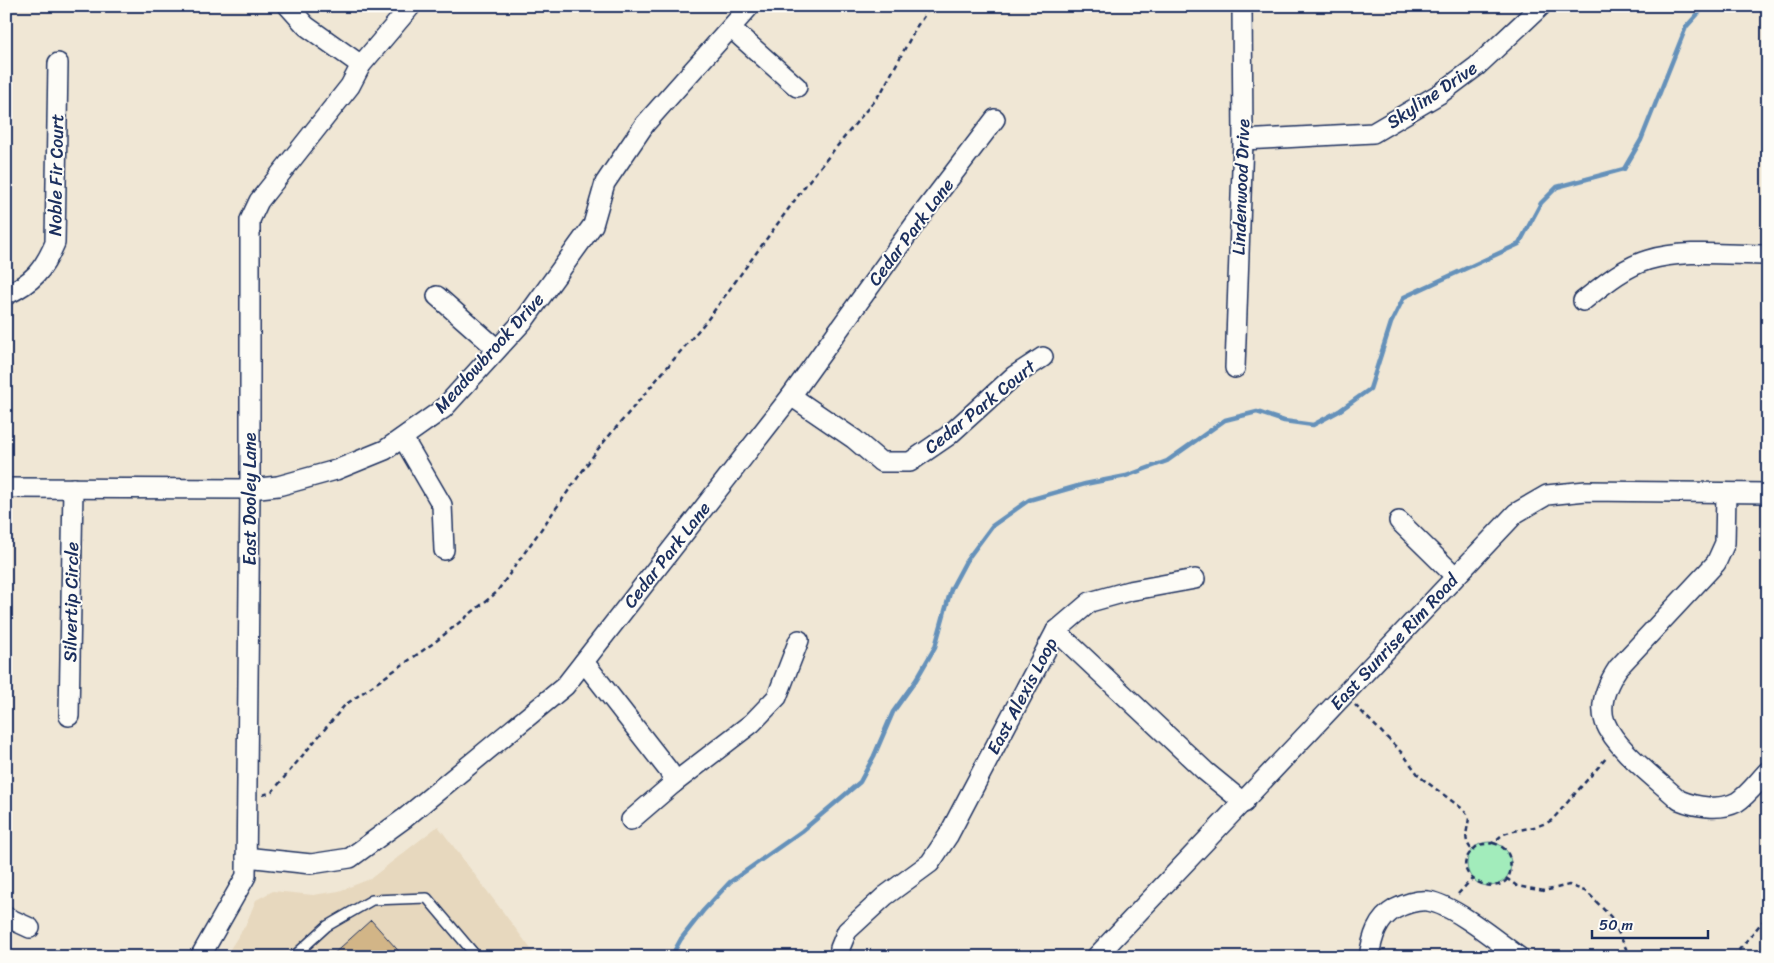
<svg xmlns="http://www.w3.org/2000/svg" width="1774" height="963" viewBox="0 0 1774 963" font-family="Sriracha,sans-serif">
	<style>
		.built { fill: #e7d8be }
		.green { fill: #a2ecbb; stroke: #5e8e8c }
		.lines { fill: none; stroke-linecap: round; stroke-linejoin: round }
		.stream { stroke: #6591ba; stroke-width: 4.5 }
		.building { fill: #d2b587; stroke: #1b2f5e }
		.lane-casing { stroke: #1b2f5e; stroke-width: 12 }
		.street-casing { stroke: #1b2f5e; stroke-width: 22 }
		.path { stroke: #1b2f5e; stroke-width: 2.5; stroke-dasharray: 5 4; stroke-linecap: butt }
		.lane { stroke: #fdfcf7; stroke-width: 9 }
		.street { stroke: #fdfcf7; stroke-width: 19 }
		.labels { text-anchor: middle; dominant-baseline: central; stroke-width: 4; stroke-linejoin: round; paint-order: stroke }
		.street-label { font-size: 18px; fill: #1b2f5e; stroke: #fdfcf7 }
	</style>
	<rect width="100%" height="100%" fill="#f0e7d5"/>
	<filter id="ink" filterUnits="userSpaceOnUse"><feTurbulence type="fractalNoise" baseFrequency=".02" numOctaves="2"/><feDisplacementMap in="SourceGraphic" scale="10" xChannelSelector="R" yChannelSelector="G"/><feConvolveMatrix kernelMatrix="1 2 1 2 8 2 1 2 1" color-interpolation-filters="sRGB"/></filter>
	<g filter="url(#ink)">
		<!-- built -->
		<polygon class="built" points="438,826 537,957 225,957 246,924 256,900 273,891 313,895 339,891 370,879"/>
		<!-- green -->
		<circle class="green" cx="1489" cy="864" r="22"/>
		<g class="lines">
			<!-- stream -->
			<polyline class="stream" points="671,957 681,939 703,911 730,882 802,831 860,782 874,756 893,712 916,680 935,647 951,589 966,561 992,526 1029,500 1085,484 1126,476 1167,461 1225,420 1257,412 1284,421 1313,425 1339,411 1370,389 1391,323 1404,297 1519,244 1541,203 1557,187 1624,169 1641,140 1686,27 1705,6"/>
		</g>
		<!-- building -->
		<polygon class="building" points="371,920 404,957 330,957"/>
		<g class="lines">
			<!-- lane casing -->
			<g class="lane-casing">
				<polyline id="lane" points="293,957 327,926 372,900 427,898 477,957"/>
			</g>
			<!-- street casing -->
			<g class="street-casing">
				<g id="street">
					<polyline points="288,6 306,26 361,65"/>
					<polyline points="732,29 797,87"/>
					<polyline points="1243,140 1373,133 1441,93 1477,66 1541,6"/>
					<path d="M 6,295 C 33,282 43,271 55,243 L 58,63"/>
					<polyline points="437,296 497,349"/>
					<path d="M 1583,301 C 1602,286 1624,267 1648,260 C 1685,249 1729,255 1768,255"/>
					<polyline points="1235,368 1243,140 1242,6"/>
					<polyline points="791,396 854,439 881,462 910,462 948,436 1014,376 1043,357"/>
					<polyline points="403,438 442,505 444,550"/>
					<polyline points="6,488 250,489 278,486 336,470 385,450 443,409 525,319 593,225 605,183 645,124 750,6"/>
					<path d="M 1726,493 L 1725,543 L 1716,563 L 1618,668 C 1608,683 1598,703 1605,722 C 1616,750 1657,779 1679,800 C 1696,807 1720,811 1737,802 C 1748,795 1759,780 1768,771"/>
					<polyline points="1399,521 1455,576"/>
					<polyline points="1056,631 1090,602 1129,591 1195,579"/>
					<polyline points="584,662 669,771 674,783 752,723 777,697 799,640"/>
					<polyline points="69,716 73,488"/>
					<polyline points="631,820 674,783"/>
					<polyline points="246,857 311,864 350,858 405,818 565,686 791,396 920,217 995,119"/>
					<polyline points="6,917 30,928"/>
					<polyline points="200,957 246,876 250,489 250,220 259,201 350,86 361,65 411,6"/>
					<polyline points="840,957 840,948 847,931 885,896 930,863 948,836 1056,631 1205,771 1244,803"/>
					<polyline points="1096,957 1516,513 1547,495 1586,491 1768,493"/>
					<path d="M 1369,957 C 1372,938 1377,919 1395,909 C 1405,904 1417,900 1428,901 C 1454,905 1497,941 1519,957"/>
				</g>
			</g>
			<!-- path -->
			<g class="path">
				<path d="M 1355,705 L 1403,754 L 1420,777 L 1464,810 L 1469,817 C 1468,830 1462,839 1472,850"/>
				<polyline points="263,795 272,792 345,705 435,642 496,593 598,449 708,319 808,182 882,91 917,26 931,6"/>
				<path d="M 1493,843 C 1502,845 1509,851 1510,861 C 1518,908 1438,879 1475,848 C 1481,842 1486,845 1492,843 C 1496,841 1500,836 1504,834 C 1521,828 1537,829 1552,820 L 1608,756"/>
				<polyline points="1506,878 1517,886 1544,891 1569,885 1587,892 1611,917 1630,957"/>
				<polyline points="1458,894 1472,879"/>
				<polyline points="1733,957 1768,915"/>
			</g>
			<!-- lane -->
			<use href="#lane" class="lane"/>
			<!-- street -->
			<use href="#street" class="street"/>
		</g>
	</g>
	<g class="labels">
		<!-- street labels -->
		<g class="street-label">
			<text transform="translate(1432 95) rotate(-34)">Skyline Drive</text>
			<text transform="translate(56 175) rotate(-89)">Noble Fir Court</text>
			<text transform="translate(1241 187) rotate(-88)">Lindenwood Drive</text>
			<text transform="translate(911 232) rotate(-53)">Cedar Park Lane</text>
			<text transform="translate(489 353) rotate(-48)">Meadowbrook Drive</text>
			<text transform="translate(980 407) rotate(-39)">Cedar Park Court</text>
			<text transform="translate(250 499) rotate(-90)">East Dooley Lane</text>
			<text transform="translate(667 555) rotate(-52)">Cedar Park Lane</text>
			<text transform="translate(71 602) rotate(-89)">Silvertip Circle</text>
			<text transform="translate(1394 642) rotate(-47)">East Sunrise Rim Road</text>
			<text transform="translate(1022 696) rotate(-62)">East Alexis Loop</text>
		</g>
	</g>
	<!-- margin -->
	<rect width="1774" height="963" fill="none" stroke="#fdfcf7" stroke-width="25"/>
	<rect x="12" y="12" width="1749" height="938" fill="none" stroke="#1b2f5e" stroke-width="2" filter="url(#ink)"/>
	<!-- scale -->
	<path d="M1592 930v8h116v-8" fill="none" stroke="#1b2f5e" stroke-width="2.5"/>
	<text x="1599" y="930" font-size="15" fill="#1b2f5e" stroke="#fdfcf7" stroke-width="4" paint-order="stroke">50 m</text>
</svg>
